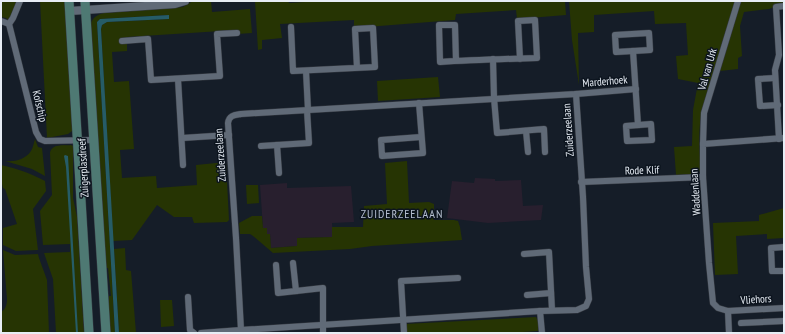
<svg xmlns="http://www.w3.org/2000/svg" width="785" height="334" viewBox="0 0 785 334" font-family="'PT Sans Narrow',sans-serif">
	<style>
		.education { fill: #281f2e }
		.green { fill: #263403 }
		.water { fill: #265c67 }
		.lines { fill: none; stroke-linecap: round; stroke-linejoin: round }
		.minor-casing { stroke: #353a42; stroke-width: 7 }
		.tertiary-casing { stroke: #353a42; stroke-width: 9 }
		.secondary-casing { stroke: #353a42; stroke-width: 10 }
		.minor { stroke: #606a77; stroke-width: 6 }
		.tertiary { stroke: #606a77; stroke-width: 8 }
		.secondary { stroke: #4e7973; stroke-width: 9 }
		.labels { text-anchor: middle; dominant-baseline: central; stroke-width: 3; stroke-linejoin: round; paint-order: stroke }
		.street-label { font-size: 11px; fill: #e7edf5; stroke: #0c141e }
		.neighbourhood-label { font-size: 12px; letter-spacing: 1px; fill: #b4bfcf; stroke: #0c141e }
	</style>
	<rect width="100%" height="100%" fill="#151d28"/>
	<!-- education -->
	<g class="education">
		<polygon points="475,178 495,179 495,181 521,180 523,206 543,205 541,220 488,223 447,218 452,181 474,183"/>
		<polygon points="287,183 287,188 351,186 354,222 332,223 333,237 297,238 297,246 271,248 270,234 267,234 263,228 260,185"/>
	</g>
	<!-- green -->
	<g class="green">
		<polygon points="1,1 17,1 9,21 6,18 1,17"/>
		<polygon points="40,1 65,1 72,127 72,131 68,134 47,138"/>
		<path d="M 193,1 L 211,1 L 212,12 L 250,9 L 252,33 L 237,34 L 237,30 L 127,37 L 127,51 L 112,52 L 114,82 L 129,81 L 134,149 L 120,150 L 122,178 L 156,176 L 157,188 L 197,185 L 196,165 L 226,162 L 229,220 L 227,222 L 194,223 L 192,217 L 174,217 L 157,205 L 132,240 L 113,241 L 101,29 L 102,25 L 107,22 L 169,19 L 168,15 L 100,19 L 97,22 L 115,333 L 109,333 L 108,320 L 109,296 L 111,296 L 108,268 L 106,268 L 90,26 C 92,18 96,15 104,13 L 174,8 L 183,7 Z"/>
		<polygon points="255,1 288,1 289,3 320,1 565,1 566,15 517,19 516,10 456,14 455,20 354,28 354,20 280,24 282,38 262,40 262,49 258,50"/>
		<path d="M 569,1 L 735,1 L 702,110 C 698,131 699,147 701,168 L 700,171 L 696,174 L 676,175 L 674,147 L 692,146 L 693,110 L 698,83 L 678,79 L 676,56 L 688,55 L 686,23 L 655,24 L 654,11 L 594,15 L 594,32 L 578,33 L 579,85 L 572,40 Z"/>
		<polygon points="741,1 784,1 784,6 777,6 769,9 744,12 740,26 742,56 738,58 738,69 720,71"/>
		<polygon points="438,77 440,97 378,101 377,81"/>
		<path d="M 35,139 L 38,147 L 42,148 L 45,176 L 32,169 L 5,161 C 14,162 25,160 31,151 C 33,148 34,142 35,139 Z"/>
		<path d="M 71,145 L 73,146 L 73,198 L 77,217 L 84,333 L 56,333 L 53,279 L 44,253 L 70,252 L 70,244 L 43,245 L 40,211 L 52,195 L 50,153 C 52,143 63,146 71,145 Z"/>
		<polygon points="407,161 409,203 429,202 434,204 434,220 454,220 458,221 460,227 462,240 372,246 350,249 273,253 253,236 250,234 240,234 239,223 252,216 262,216 263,228 267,228 267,234 270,234 271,248 297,246 297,238 332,237 332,227 363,227 364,206 387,204 385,163"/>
		<path d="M 1,165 C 18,169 30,173 45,181 L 46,191 L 33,209 L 38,250 L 16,251 L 3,245 L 3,228 L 17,224 L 5,189 L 3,188 L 1,180 Z"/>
		<polygon points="246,185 258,185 259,203 247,204"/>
		<polygon points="784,208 784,238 767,239 767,234 736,236 738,274 715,275 713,223 759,221 759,215"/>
		<polygon points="125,248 126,270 131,271 136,333 119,333 114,249"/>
		<path d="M 3,250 L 15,255 L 38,254 L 39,258 L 47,280 L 49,333 L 1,333 L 1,312 C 6,309 7,304 7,299 Z"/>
		<polygon points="160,300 172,300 174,326 161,327"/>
		<polygon points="536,317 538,321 538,331 506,333 404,333 405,324"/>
	</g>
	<!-- water -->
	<g class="water">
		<polygon points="169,15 169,19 107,22 102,25 101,29 119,333 115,333 97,22 100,19"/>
		<polygon points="65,155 68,156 78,333 76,333 66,167 64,156"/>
	</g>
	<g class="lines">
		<!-- minor casing -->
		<g class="minor-casing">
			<g id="minor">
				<polyline points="20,1 13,18 9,24 36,132 40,139 45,141 93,140"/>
				<polyline points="1,21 9,24"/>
				<polyline points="291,27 293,71 375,67 373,28 355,29 357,68"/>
				<polygon points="649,33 650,50 616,52 615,35"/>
				<polyline points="122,41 148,39 151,80 220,76 217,34 237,33"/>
				<polyline points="633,51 638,125"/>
				<polyline points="493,59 494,98 497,133 544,129 545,152"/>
				<path d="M 456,61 L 455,25 L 439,25 L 440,62 C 472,60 504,59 537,58 L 535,20 L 518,21 L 520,59"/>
				<polyline points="306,71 308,110"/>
				<polyline points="775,78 758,79 760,106 778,105"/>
				<polyline points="178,79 183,165"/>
				<polyline points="419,103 423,153 382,156 381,140 421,137"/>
				<polygon points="651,124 652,140 627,141 626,126"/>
				<polyline points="526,131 528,152"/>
				<polyline points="182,138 229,135"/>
				<polyline points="784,138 703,144 703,177 709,263 713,303 718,308 728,311 784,308"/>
				<polyline points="779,139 775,70 779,55 776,7 784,6"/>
				<polyline points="703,144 704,113 738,1"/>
				<polyline points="277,145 279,173"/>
				<polyline points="261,146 309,143 307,110"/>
				<polyline points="581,182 703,177"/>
				<polyline points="784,247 771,248 772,271 784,271"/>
				<polyline points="524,254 549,252 552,310"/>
				<polyline points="276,265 278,293 296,291 293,263"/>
				<polyline points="296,291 323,288 323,333"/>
				<polyline points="527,295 551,293"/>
				<polyline points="188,297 190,330 194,333"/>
				<polyline points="540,311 542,333"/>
				<polyline points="728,311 729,333"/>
				<polyline points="741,323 784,321"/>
				<path d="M 201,333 L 241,330 L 236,238 L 228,123 C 229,115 235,115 241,114 L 576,94 L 636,89"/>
				<polyline points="241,333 241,330 540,311 577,310 586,306 589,299 586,267 583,197 576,94"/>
				<polyline points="404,333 401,281 458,278"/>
			</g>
		</g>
		<!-- tertiary casing -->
		<g class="tertiary-casing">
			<polyline id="tertiary" points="70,11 175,4 185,1"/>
		</g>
		<!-- secondary casing -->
		<g class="secondary-casing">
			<g id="secondary">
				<polyline points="69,1 89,333"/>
				<polyline points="85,1 106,333"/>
			</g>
		</g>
		<!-- minor -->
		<use href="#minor" class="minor"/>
		<!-- tertiary -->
		<use href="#tertiary" class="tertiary"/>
		<!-- secondary -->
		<use href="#secondary" class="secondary"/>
	</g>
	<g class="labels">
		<!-- street labels -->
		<g class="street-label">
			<text transform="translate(707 69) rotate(-74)">Val van Urk</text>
			<text transform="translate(605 81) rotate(-5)">Marderhoek</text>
			<text transform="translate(40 106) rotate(77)">Kofschip</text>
			<text transform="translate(568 130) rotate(-94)">Zuiderzeelaan</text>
			<text transform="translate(220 155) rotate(-94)">Zuiderzeelaan</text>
			<text transform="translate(83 168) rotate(-93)">Zuigerplasdreef</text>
			<text transform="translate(642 170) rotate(-2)">Rode Klif</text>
			<text transform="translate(695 192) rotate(-94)">Waddenlaan</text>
			<text transform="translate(756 299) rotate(-4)">Vliehors</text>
		</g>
		<!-- neighbourhood labels -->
		<g class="neighbourhood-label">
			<text x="402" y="213">ZUIDERZEELAAN</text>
		</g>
	</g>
	<!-- border -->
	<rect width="785" height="334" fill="none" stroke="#e7edf5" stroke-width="4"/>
</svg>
